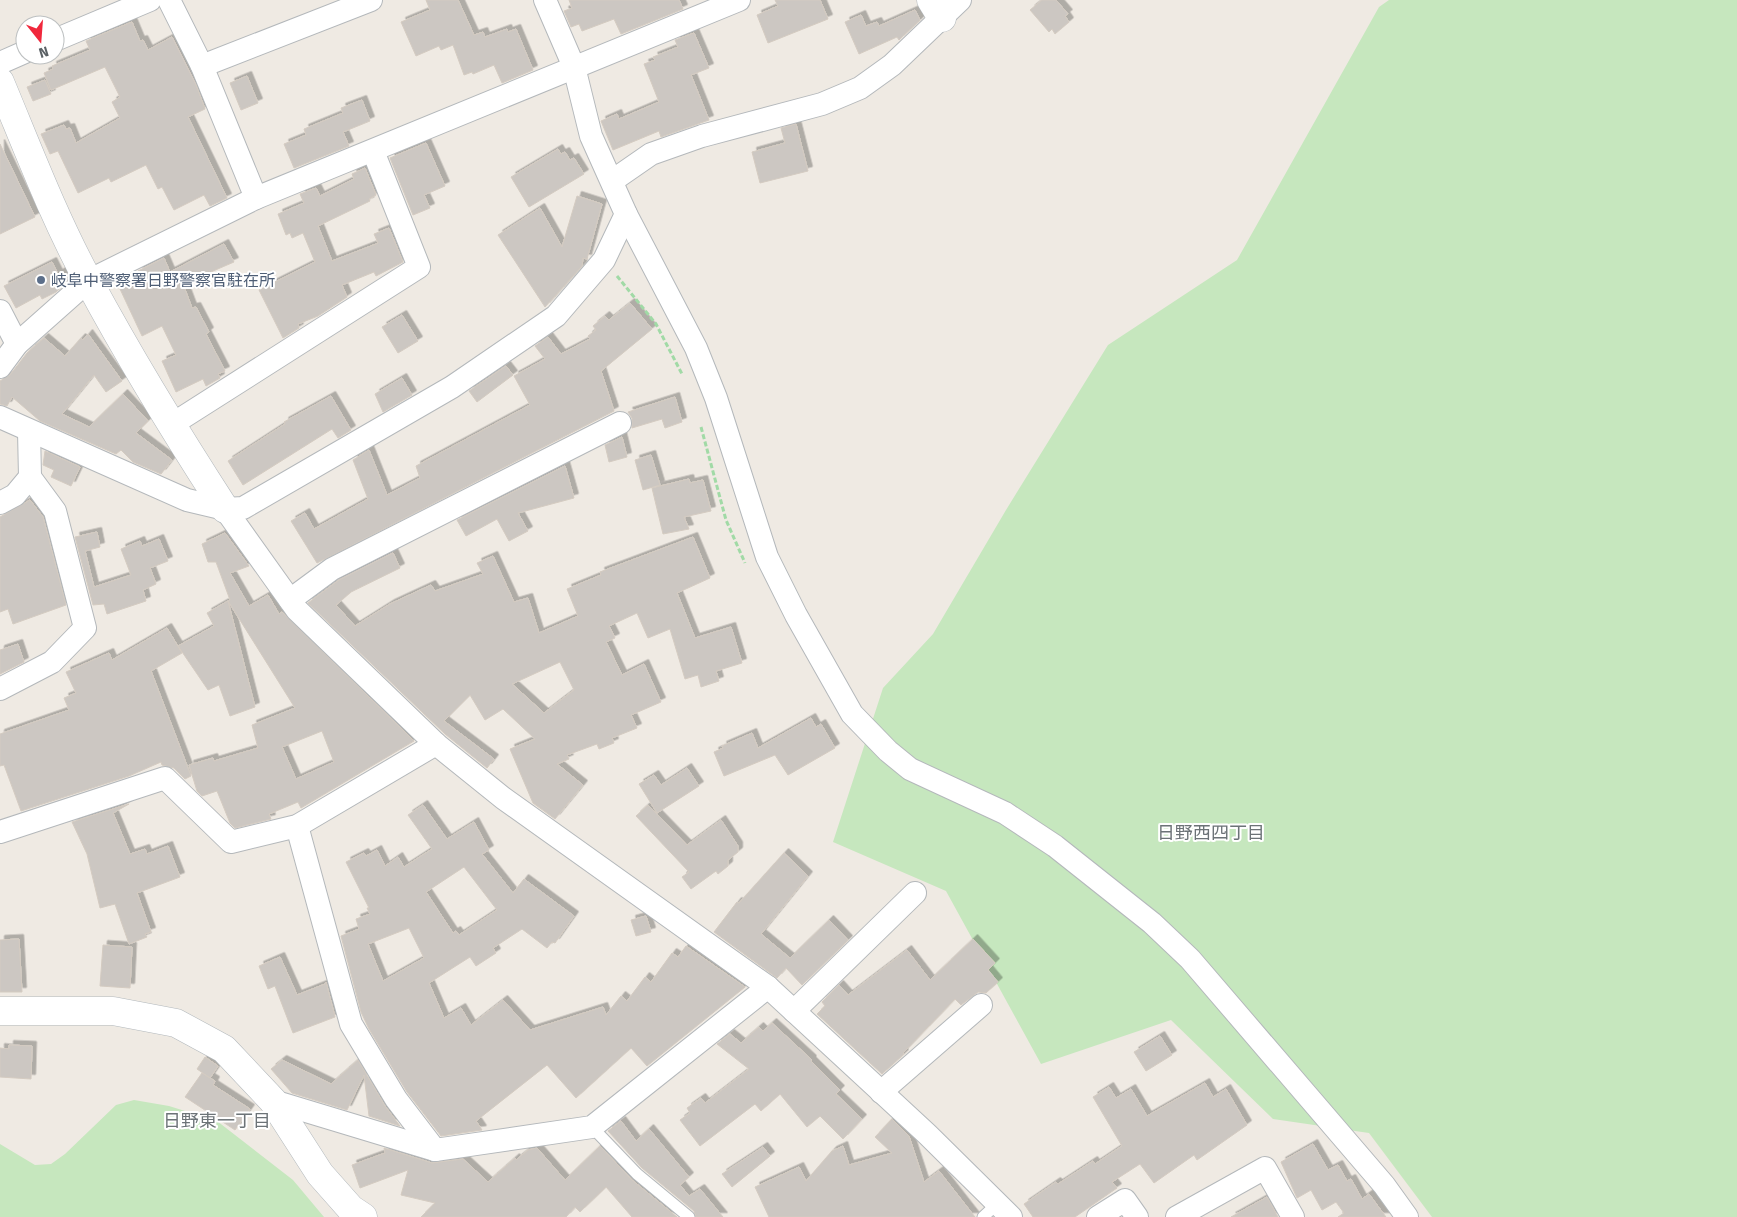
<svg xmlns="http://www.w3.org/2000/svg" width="1737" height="1217" viewBox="0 0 1737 1217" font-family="'Fira Sans','Noto Sans JP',sans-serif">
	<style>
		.green { fill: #c6e7be }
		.building { fill: #ccc7c2; stroke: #d4cbc1; fill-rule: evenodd; filter: url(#shadow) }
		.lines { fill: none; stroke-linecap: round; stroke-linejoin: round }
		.lane-casing { stroke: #b4b8bb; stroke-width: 13 }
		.street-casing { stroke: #b4b8bb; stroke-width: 24 }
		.secondary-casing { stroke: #b2b8bc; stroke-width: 29 }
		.path { stroke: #a1daa6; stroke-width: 3; stroke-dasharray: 5 2.5; stroke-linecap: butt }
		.lane { stroke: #fff; stroke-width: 11 }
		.street { stroke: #fff; stroke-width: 22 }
		.secondary { stroke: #fff; stroke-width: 28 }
		.service-dot { fill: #5c6f8a; stroke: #fff; stroke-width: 2 }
		.labels { text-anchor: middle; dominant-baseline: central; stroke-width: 4; stroke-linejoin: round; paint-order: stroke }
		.service-label { font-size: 16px; fill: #4e5e75; stroke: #fff; text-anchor: start }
		.neighbourhood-label { font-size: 18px; fill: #6c7377; stroke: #fff }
	</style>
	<defs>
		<filter id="shadow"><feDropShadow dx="4.5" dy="-4.5" stdDeviation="0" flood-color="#0004"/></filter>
	</defs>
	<rect width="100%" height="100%" fill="#efeae3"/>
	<!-- green -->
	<g class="green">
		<polygon points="1389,0 1737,0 1737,1217 1432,1217 1369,1133 1273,1119 1171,1020 1041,1064 946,891 833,842 883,688 933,634 1006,510 1108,345 1237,260 1379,7"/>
		<polygon points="134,1100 169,1106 217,1121 293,1180 324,1217 0,1217 0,1144 35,1165 51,1164 65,1154 116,1105"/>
	</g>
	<!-- building -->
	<g class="building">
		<polygon points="426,0 458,0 474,35 483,32 485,37 507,29 508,32 516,29 533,70 502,83 494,65 473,74 472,72 464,75 453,45 441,50 439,46 416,56 401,22 430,10"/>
		<polygon points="569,0 679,0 683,9 621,34 614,19 582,31 579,24 571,27 564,11 572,8"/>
		<polygon points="775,0 820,0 828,19 768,43 757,15 778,6"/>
		<polygon points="1042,0 1056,0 1068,14 1065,16 1069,22 1055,34 1052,29 1049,32 1030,10"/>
		<polygon points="915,10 920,20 899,40 897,37 859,54 845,22 861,15 866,26 877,22 879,26"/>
		<polygon points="132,22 140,41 143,40 148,50 172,37 196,85 205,109 188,117 227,198 210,206 204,195 174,210 162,187 158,189 146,165 111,182 109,178 78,193 58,151 50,154 41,134 64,125 66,129 70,128 76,143 120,118 112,102 120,97 105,67 51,90 44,73 53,69 52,66 90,50 86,41"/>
		<polygon points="694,33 709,68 691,75 709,120 661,137 659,131 613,150 601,121 617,114 619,119 659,102 644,64 655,60 653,57 678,47 675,40"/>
		<polygon points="247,76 258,103 241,110 230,83"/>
		<polygon points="45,80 51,94 33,101 27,87"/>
		<polygon points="362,100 370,121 343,132 349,146 294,168 284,144 306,135 304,129 343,113 341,108"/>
		<polygon points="796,124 808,171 760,183 752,152 785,143 781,128"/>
		<polygon points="426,143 445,186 424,195 430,208 413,215 390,158"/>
		<polygon points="0,144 35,217 0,234"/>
		<polygon points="558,149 561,154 565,152 570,160 574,158 584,174 529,207 511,177"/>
		<polygon points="365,168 376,195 369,199 370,201 318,226 332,261 376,244 378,243 374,234 389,228 403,262 376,276 374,272 342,285 347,297 318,316 298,324 299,328 283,338 259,290 315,262 303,233 292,238 290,233 286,235 278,214 304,203 300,194 316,188 320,196 354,179 352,174"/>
		<polygon points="577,196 602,204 587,259 583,258 582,266 545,307 498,235 540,208 562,247"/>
		<polygon points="224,244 234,262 183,284 192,308 196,307 209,332 206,334 225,371 218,374 220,378 206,386 203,379 176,392 162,361 176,355 162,326 142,336 120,289 142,277 138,271 164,258 170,272"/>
		<polygon points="52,262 58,274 61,272 66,283 56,292 42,299 40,295 16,308 4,286"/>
		<polygon points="630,303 652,329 601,371 614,411 317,563 291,521 305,513 314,529 368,499 353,460 369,450 387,495 420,478 416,466 530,405 514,376 545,359 535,346 548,337 561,354 590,339 588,336 596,330 593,326 605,316 609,320"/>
		<polygon points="402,315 418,341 398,353 382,327"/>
		<polygon points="88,334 122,381 106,392 94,375 62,414 89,427 123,394 148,421 136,433 172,460 161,474 133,462 121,450 116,454 40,421 12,397 7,406 0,404 0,381 10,375 27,353 44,338 65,356 81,338 83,340"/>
		<polygon points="506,366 513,375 477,402 469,391"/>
		<polygon points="402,378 412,395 383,412 375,394"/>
		<polygon points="331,396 351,430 338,438 332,429 243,485 228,461 285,424 284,422"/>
		<polygon points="675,397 682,422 665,428 662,419 632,428 632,418 628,412"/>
		<polygon points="622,437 627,457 609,462 605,445"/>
		<polygon points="45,451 80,467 71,486 51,477 54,470 43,465"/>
		<polygon points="651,455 660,485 643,490 635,460"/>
		<polygon points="565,466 574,498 518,513 528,531 509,541 497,519 466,536 457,520"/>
		<polygon points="689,479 690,483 703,480 711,511 684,517 689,529 663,534 652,488"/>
		<polygon points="30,500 43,517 66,605 13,624 8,609 0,612 0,517"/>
		<polygon points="97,532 100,547 85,551 94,587 131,575 121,549 140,541 142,546 159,539 168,561 150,568 156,584 143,590 146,601 107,614 104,604 93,605 75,537"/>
		<path d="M 225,533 L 249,566 L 230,573 L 249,606 L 268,595 L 279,614 L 282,612 L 414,741 L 301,808 L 298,802 L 269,814 L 271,819 L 235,828 L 230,823 L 217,791 L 202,796 L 197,791 L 189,765 L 213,758 L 214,761 L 258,748 L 252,725 L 295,708 L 228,601 L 230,600 L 216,562 L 208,562 L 202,544 ZM 322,731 L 334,762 L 296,779 L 282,747 Z"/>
		<path d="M 693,537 L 710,578 L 677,593 L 695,638 L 731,627 L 742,663 L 716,671 L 719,681 L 701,687 L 698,675 L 685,679 L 670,629 L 648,638 L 637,613 L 609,626 L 615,638 L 606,642 L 622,675 L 644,664 L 661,702 L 631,715 L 637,728 L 612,738 L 614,743 L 599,749 L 597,744 L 567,755 L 569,759 L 557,764 L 583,785 L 555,819 L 533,803 L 510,749 L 535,739 L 503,709 L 485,720 L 470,695 L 444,721 L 494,759 L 487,768 L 445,734 L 308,603 L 339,580 L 393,553 L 400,568 L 351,592 L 336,605 L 355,626 L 390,604 L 431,585 L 435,591 L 483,574 L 477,563 L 493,556 L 514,602 L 528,598 L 539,633 L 578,616 L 567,589 L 601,575 L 600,572 ZM 560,662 L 574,690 L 544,713 L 512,684 Z"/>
		<polygon points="228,601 255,707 230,716 219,685 208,690 178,646 214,626 207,613"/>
		<polygon points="167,628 182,653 151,671 191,776 185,779 174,768 162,765 161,762 129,776 21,811 4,765 0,766 0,734 69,710 64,698 76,693 66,672 109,653 112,660"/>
		<polygon points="18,644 24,662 0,674 0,650"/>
		<polygon points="811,718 816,727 821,724 835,748 788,775 775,755 724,776 714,752 723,748 722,746 752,733 758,748"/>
		<polygon points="687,768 699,786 657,813 639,784 654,775 661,785"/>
		<polygon points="129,804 113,813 130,854 145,849 147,854 168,846 180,877 137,893 151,932 145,934 147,937 129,944 115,904 100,908 87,854 72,822"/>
		<path d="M 423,805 L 447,839 L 474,822 L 489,850 L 482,854 L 513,893 L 524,879 L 574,916 L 555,943 L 552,942 L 547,948 L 522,929 L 493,948 L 496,953 L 476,966 L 470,957 L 429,983 L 444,1018 L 461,1008 L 471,1025 L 503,1000 L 530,1030 L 603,1007 L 606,1015 L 621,996 L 627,1001 L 645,977 L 651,982 L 672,953 L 678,957 L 686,946 L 745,987 L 647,1066 L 631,1048 L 576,1098 L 547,1065 L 476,1121 L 482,1130 L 441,1136 L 407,1092 L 369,1029 L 361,1012 L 341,936 L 359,929 L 356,919 L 370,914 L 367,908 L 369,908 L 346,862 L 364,853 L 366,856 L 377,850 L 385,866 L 398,857 L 404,867 L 432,849 L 408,815 ZM 464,867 L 497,910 L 459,935 L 456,931 L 453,933 L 426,892 ZM 409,928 L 424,958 L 383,981 L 368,944 Z"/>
		<polygon points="648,805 687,845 721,820 738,846 738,852 728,860 728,866 718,874 716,871 691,889 682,877 689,872 636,816"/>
		<polygon points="784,853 808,876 761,934 790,958 829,920 848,940 802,985 786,968 777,978 714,932 737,902 739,903"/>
		<polygon points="646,916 651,932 636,936 631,920"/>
		<polygon points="19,939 22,992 0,992 0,940"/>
		<polygon points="973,939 995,963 988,970 998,982 986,993 978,992 961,1005 955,999 903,1053 904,1054 882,1074 817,1014 825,1006 822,1002 839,985 848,995 907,950 930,980"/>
		<polygon points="103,945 132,947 130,988 100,986"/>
		<polygon points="280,957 297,995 325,984 326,982 335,1017 293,1033 275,986 268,989 259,966"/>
		<polygon points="772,1023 812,1060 811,1061 840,1090 836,1094 862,1119 843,1139 820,1116 807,1127 780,1094 761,1111 755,1104 700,1146 680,1120 690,1113 687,1108 701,1098 705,1103 749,1069 717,1044 730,1034 741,1043 759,1027 763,1031"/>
		<polygon points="1160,1036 1172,1055 1146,1071 1134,1052"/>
		<polygon points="9,1045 32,1046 31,1079 0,1077 0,1048 9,1049"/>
		<polygon points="205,1057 218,1066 210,1078 197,1069"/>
		<polygon points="282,1060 331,1084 358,1060 385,1106 400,1126 369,1116 364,1075 347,1110 292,1093 271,1069"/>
		<polygon points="202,1073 215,1081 213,1085 250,1109 235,1130 185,1097"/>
		<polygon points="1205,1083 1213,1097 1226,1089 1247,1125 1197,1160 1194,1155 1154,1183 1140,1164 1112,1182 1117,1188 1075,1217 1033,1217 1024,1204 1056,1182 1058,1184 1093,1161 1095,1164 1122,1146 1093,1097 1109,1087 1116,1098 1131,1089 1147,1116"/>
		<polygon points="892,1119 909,1136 924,1182 939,1171 975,1217 769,1217 755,1187 799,1167 806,1181 832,1151 843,1146 849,1165 892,1153 875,1137"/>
		<polygon points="621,1121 636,1141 649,1129 689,1177 680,1185 689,1196 700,1189 723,1217 696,1217 694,1211 642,1168 608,1131"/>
		<polygon points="1313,1144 1328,1170 1338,1165 1347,1181 1351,1179 1362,1199 1369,1194 1386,1217 1338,1217 1344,1213 1336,1202 1322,1210 1311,1190 1297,1198 1281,1162"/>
		<polygon points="600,1146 632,1180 677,1217 632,1217 606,1187 580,1212 575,1207 566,1217 421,1217 435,1203 401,1195 408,1170 360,1188 352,1165 385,1153 384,1148 432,1163 463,1159 488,1182 515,1158 516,1160 528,1150 537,1148 565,1180"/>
		<polygon points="763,1147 770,1156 732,1187 722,1174"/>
		<polygon points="1267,1197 1278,1217 1231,1217"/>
	</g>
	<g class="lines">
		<!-- lane casing -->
		<g class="lane-casing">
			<g id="lane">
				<polyline points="592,1127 637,1174 689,1217"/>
				<polyline points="983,1217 998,1203"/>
			</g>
		</g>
		<!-- street casing -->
		<g class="street-casing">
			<g id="street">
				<polyline points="169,0 202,66 256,198"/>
				<polyline points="55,40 150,0"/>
				<polyline points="0,63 25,52"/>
				<polyline points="202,66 371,0"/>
				<polyline points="612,181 651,154 702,136 822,104 860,88 892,65 960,0"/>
				<polyline points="626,214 696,348 716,398 767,557 796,615 852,714 888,751 910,769 1005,813 1055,846 1152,923 1190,959 1384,1185 1407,1217"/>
				<polyline points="0,311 17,344"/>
				<polyline points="0,367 17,344 88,281 256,198 739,0"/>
				<polyline points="0,417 187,500 225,509 243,508 452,387 556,316 604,260 626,214 591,136 574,67 545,0"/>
				<polyline points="171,425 419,267 373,151"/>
				<polyline points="0,503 15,495 30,477 29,431"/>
				<polyline points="225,509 297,610 436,744 503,798 768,987 927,1134 1011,1217"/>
				<polyline points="290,600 332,569 620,423"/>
				<polyline points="0,689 52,662 85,628 55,511 30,477"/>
				<polyline points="297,826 351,1024 396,1099 435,1150"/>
				<polyline points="0,832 165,778 231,842 297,826 436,744"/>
				<polyline points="794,1011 915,893"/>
				<polyline points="881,1092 981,1005"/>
				<polyline points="273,1101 435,1150 592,1127 768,987"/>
				<polyline points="1098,1217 1125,1200 1137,1217"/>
				<polyline points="1177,1217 1265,1168 1293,1217"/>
			</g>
		</g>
		<!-- secondary casing -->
		<g class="secondary-casing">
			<g id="secondary">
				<polyline points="931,0 942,18"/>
				<path d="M 0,82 C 28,149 54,218 89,282 C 131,360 177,435 225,509"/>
				<polyline points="0,1011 113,1011 176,1023 224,1049 273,1101 320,1174 351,1209 363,1217"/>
			</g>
		</g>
		<!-- path -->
		<g class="path">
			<polyline points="617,276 656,324 682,374"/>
			<polyline points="701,427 726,520 745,563"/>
		</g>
		<!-- lane -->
		<use href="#lane" class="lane"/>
		<!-- street -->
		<use href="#street" class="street"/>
		<!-- secondary -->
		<use href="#secondary" class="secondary"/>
	</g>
	<!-- markers -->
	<circle class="service-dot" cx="41" cy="280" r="5"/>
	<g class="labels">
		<!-- service labels -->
		<g class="service-label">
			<text x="51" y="280">岐阜中警察署日野警察官駐在所</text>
		</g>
		<!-- neighbourhood labels -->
		<g class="neighbourhood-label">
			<text x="1211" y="833">日野西四丁目</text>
			<text x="217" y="1121">日野東一丁目</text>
		</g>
	</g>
	<!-- north arrow -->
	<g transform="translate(40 40) rotate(163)"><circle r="24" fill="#ffffff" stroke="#bdc0c1"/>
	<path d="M0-4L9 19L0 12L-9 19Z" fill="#f0283c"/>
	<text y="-8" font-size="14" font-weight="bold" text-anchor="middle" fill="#5b6165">N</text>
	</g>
</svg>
